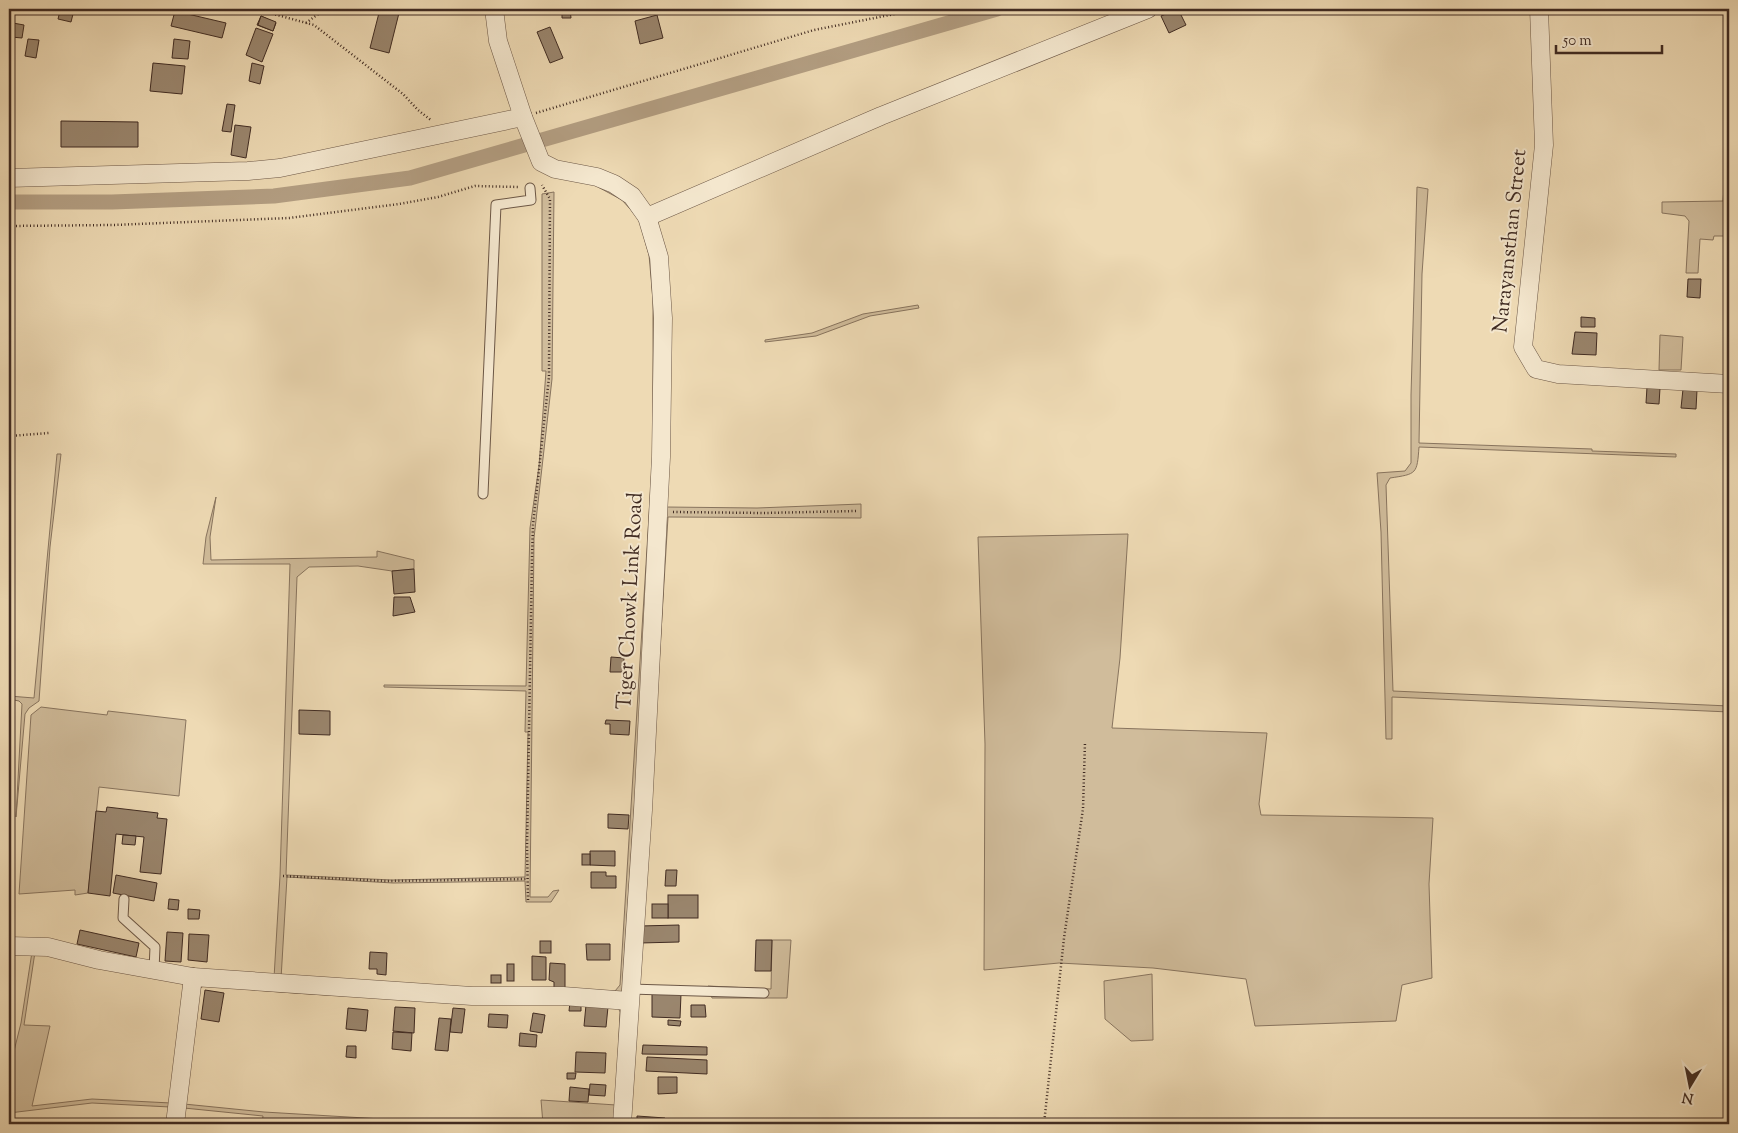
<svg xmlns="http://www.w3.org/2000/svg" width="1738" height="1133" viewBox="0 0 1738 1133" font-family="'Sorts Mill Goudy',serif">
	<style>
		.green { fill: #d0bc9b; stroke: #88745e; fill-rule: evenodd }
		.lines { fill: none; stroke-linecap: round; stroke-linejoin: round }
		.canal { stroke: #b39e82; stroke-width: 15 }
		.building { fill: #9a866e; stroke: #402b22 }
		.lane-casing { stroke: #6c5746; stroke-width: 11 }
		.street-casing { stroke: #6c5746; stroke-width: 19 }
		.path { stroke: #402b22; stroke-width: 2.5; stroke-dasharray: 1 2.5; stroke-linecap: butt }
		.lane { stroke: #f4e7ce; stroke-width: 9 }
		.street { stroke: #f4e7ce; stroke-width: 18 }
		.labels { text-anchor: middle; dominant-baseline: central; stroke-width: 4; stroke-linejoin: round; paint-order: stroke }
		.street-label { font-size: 21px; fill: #402b22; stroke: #f4e7ce }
	</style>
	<rect width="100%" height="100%" fill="#eedab4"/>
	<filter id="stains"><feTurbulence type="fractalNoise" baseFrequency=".004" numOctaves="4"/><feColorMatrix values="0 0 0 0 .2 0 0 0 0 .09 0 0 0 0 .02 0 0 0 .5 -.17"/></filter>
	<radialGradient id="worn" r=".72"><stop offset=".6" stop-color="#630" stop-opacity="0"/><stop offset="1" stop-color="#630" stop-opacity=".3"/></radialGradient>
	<!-- green -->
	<g class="green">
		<polygon points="1729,123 1729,236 1714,236 1713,240 1700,239 1698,273 1686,273 1689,221 1685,216 1662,213 1662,202 1723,201"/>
		<polygon points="603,185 636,209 652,247 659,330 643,676 622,993 568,989 615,991 620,985 653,451 653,300 649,255 639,219 622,200 598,187"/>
		<path d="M 1417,187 L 1428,189 L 1422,274 L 1419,443 L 1592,449 L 1592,451 L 1676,454 L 1676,457 L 1419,447 C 1417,474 1417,474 1390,478 L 1386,485 L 1393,691 L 1729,706 L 1729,712 L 1392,697 L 1392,739 L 1386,739 L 1381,532 L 1377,473 L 1405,471 L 1411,463 L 1411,395 Z"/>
		<polygon points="554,192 552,379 534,538 530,897 548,897 553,891 559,890 551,902 526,902 525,881 393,883 287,877 281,979 274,978 280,876 290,564 203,564 206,537 216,497 210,537 211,560 377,557 377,551 414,560 414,569 392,571 358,566 309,567 297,577 286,875 392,880 525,877 528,732 525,732 526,691 384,687 384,685 526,686 530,528 539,466 546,371 542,371 542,194"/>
		<polygon points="918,305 919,308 870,316 816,336 765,342 765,340 812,333 863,314"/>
		<polygon points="1660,335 1683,337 1681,370 1659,370"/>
		<polygon points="57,454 61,454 50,547 39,701 29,708 25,714 16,817 22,704 19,701 9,699 9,696 34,698"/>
		<polygon points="861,504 861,518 668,517 650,814 666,507 757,508"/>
		<polygon points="1128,534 1120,658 1112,728 1267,733 1259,804 1261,815 1433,818 1429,884 1432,978 1402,985 1396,1021 1255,1026 1246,979 1153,968 1059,963 984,970 985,744 978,537"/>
		<polygon points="41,707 107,715 108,711 186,720 179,796 99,787 88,893 75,895 75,890 19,894 31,715"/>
		<polygon points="772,940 791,940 787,998 712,998 708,986 771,989"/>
		<path d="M 13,948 L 50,950 L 123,969 L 183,979 L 188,986 L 188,990 L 172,1124 L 168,1124 L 170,1107 L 92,1103 L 9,1113 L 9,1071 L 21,1023 L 32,952 L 9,951 L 9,949 ZM 35,952 L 94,967 L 180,981 L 184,985 L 171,1103 L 92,1099 L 32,1106 L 50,1026 L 24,1025 Z"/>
		<polygon points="1152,974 1153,1040 1131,1041 1105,1019 1104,981"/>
		<path d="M 204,981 C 332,995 460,998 588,1000 L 614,1002 L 622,1008 L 622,1015 L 618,1124 L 543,1124 L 541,1100 L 616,1105 L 620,1012 L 618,1007 L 613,1004 L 580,1001 C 454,1000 329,999 205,985 L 196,991 L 184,1104 L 264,1112 L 466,1124 L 262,1124 L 263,1116 L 184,1108 L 182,1124 L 178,1124 L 194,991 L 200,982 Z"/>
	</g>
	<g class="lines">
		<!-- canal -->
		<polyline class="canal" points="9,202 112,202 274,196 410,178 997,9"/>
	</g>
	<!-- building -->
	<g class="building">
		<polygon points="78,9 95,9 94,14 78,11"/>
		<polygon points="380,9 400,9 389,53 370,48"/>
		<polygon points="562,9 570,9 571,18 562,18"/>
		<polygon points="1178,9 1186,25 1169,33 1161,16"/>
		<polygon points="60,11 73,14 71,22 58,19"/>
		<polygon points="175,11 226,23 222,38 171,26"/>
		<polygon points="657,15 663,38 640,44 635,21"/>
		<polygon points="261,16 276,23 273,31 257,25"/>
		<polygon points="261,16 276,22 273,31 258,25"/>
		<polygon points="13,23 24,25 22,38 11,37"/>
		<polygon points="550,27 563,58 550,63 537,32"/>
		<polygon points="256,28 273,34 262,62 246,55"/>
		<polygon points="28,39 39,40 36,58 25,56"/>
		<polygon points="174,39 190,41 188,59 172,58"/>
		<polygon points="153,63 185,66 182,94 150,91"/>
		<polygon points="252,63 264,66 260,84 249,81"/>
		<polygon points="227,104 235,105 231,132 222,131"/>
		<polygon points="61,121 138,122 138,147 61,147"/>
		<polygon points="235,125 251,127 246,158 231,155"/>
		<polygon points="1688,279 1701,279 1700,298 1687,297"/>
		<polygon points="1581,317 1595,318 1595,327 1581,327"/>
		<polygon points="1575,332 1597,333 1596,355 1572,354"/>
		<polygon points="1647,387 1660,388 1659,404 1646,403"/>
		<polygon points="1683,389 1697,390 1696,409 1681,408"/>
		<polygon points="1725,415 1729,415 1729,438 1724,438"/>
		<polygon points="414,569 415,592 394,594 392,571"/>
		<polygon points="394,597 410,597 415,612 393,616"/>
		<polygon points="611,657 624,658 623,672 610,672"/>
		<polygon points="299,710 330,711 330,735 299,734"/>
		<polygon points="606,720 630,721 629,735 610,734 610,724 605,724"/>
		<polygon points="107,807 158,813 157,818 167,819 161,874 140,872 144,837 116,834 110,896 88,893 96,811 106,812"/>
		<polygon points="608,814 629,815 628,829 608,828"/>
		<polygon points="123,835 136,836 135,845 122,844"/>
		<polygon points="590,851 615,851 615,866 590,865"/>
		<rect x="582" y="854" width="8" height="11"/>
		<polygon points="666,870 677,870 676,886 665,886"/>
		<polygon points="591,872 606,872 606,876 616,876 616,888 591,888"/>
		<polygon points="116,875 157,883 154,901 113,893"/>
		<rect x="668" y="895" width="30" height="23"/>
		<polygon points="169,899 179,900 178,910 168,909"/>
		<rect x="652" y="904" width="16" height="14"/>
		<polygon points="188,909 200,910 199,919 188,919"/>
		<polygon points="679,925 679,942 640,943 640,926"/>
		<polygon points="80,930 139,943 136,957 77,944"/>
		<polygon points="167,932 183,933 181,962 165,961"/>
		<polygon points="189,934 209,935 207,962 188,960"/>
		<polygon points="756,940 772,940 771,971 755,971"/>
		<rect x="540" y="941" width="11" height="12"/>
		<polygon points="586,944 610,944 610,960 587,960"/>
		<polygon points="370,952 387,953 386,975 377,974 377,969 369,969"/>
		<polygon points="532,956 546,957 546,980 532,980"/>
		<polygon points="550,963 565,964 565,989 554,990 554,982 549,980"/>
		<rect x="507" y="964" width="7" height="17"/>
		<rect x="491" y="975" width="10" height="8"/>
		<polygon points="205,990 224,993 219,1022 201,1019"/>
		<polygon points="652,994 681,994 680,1018 652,1017"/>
		<polygon points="570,1002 581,1002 581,1011 569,1011"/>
		<polygon points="586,1005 608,1007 606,1027 584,1026"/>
		<polygon points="691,1005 705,1005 706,1017 691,1017"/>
		<polygon points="395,1007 415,1008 414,1033 393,1031"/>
		<polygon points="348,1008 368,1010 366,1031 346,1029"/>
		<polygon points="453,1008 465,1009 462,1033 450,1032"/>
		<polygon points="533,1013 545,1015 542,1033 530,1031"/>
		<polygon points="489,1014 508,1015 507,1028 488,1027"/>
		<polygon points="439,1018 451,1019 448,1051 435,1050"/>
		<polygon points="668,1020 681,1021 680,1026 668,1025"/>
		<polygon points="393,1032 412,1033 411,1051 392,1049"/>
		<polygon points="520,1033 537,1035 536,1047 519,1046"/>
		<polygon points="643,1045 707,1047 707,1055 642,1054"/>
		<polygon points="347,1046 356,1046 356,1058 346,1057"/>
		<polygon points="576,1052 606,1053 605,1073 575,1072"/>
		<polygon points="647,1057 707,1060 707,1074 646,1071"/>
		<polygon points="567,1073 576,1073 575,1079 567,1079"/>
		<polygon points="658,1077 677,1077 677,1093 658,1094"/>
		<polygon points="590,1084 606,1085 605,1096 589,1095"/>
		<polygon points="570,1087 589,1089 588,1102 569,1101"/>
		<polygon points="637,1116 665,1118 665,1124 637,1124"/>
	</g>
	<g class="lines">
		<!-- lane casing -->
		<g class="lane-casing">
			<g id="lane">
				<polyline points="483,494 496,205 531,200 530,188"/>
				<polyline points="124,899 123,918 155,947 154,970"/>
				<polyline points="630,989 764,993"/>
			</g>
		</g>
		<!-- street casing -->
		<g class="street-casing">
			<g id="street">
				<polyline points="494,9 498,41 523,117 541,162 555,169 597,177 614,184 632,196 647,217 659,257 663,318 661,457 643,810 622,1124"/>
				<polyline points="1539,9 1544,145 1523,347 1536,369 1558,374 1729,384"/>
				<polyline points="9,178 248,171 280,168 523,117"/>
				<polyline points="647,217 881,116 1148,9"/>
				<polyline points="9,946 48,947 99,960 193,977 472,996 563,996 629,1001"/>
				<polyline points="175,1124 193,977"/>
			</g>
		</g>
		<!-- path -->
		<g class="path">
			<polyline points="255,9 314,25 403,94 418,110 432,121"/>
			<polyline points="306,23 325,9"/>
			<polyline points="536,113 814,30 920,9"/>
			<polyline points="9,226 113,225 289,218 399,204 438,197 475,186 519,187"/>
			<polyline points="9,436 49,433"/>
			<polyline points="673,512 763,513 856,511"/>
			<polyline points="283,876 386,881 527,879"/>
			<polyline points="528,900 527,846 532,558 533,525 549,377 550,199 542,185"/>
			<polyline points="1044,1124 1064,938 1083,809 1085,742"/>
		</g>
		<!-- lane -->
		<use href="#lane" class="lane"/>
		<!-- street -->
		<use href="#street" class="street"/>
	</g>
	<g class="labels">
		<!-- street labels -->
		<g class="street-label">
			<text transform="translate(1511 241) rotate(-84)">Narayansthan Street</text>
			<text transform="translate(631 601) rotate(-87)">Tiger Chowk Link Road</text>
		</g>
	</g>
	<!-- margin -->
	<rect width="1738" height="1133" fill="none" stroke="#eedab4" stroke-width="30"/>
	<rect x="10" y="10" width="1718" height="1113" fill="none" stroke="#402b22" stroke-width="2.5"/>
	<rect x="15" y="15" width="1708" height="1103" fill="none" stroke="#402b22"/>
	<!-- north arrow -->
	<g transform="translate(1690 1086) rotate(190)" stroke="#f4e7ce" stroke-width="4" paint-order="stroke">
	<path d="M0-4L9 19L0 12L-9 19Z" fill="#402b22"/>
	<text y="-8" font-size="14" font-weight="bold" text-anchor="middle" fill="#402b22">N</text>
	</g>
	<!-- scale -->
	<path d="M1556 45v8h106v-8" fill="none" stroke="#402b22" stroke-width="2.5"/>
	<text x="1563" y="45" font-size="15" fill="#402b22" stroke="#f4e7ce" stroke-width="4" paint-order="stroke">50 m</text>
	<rect width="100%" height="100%" filter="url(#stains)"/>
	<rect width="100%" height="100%" fill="url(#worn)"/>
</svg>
